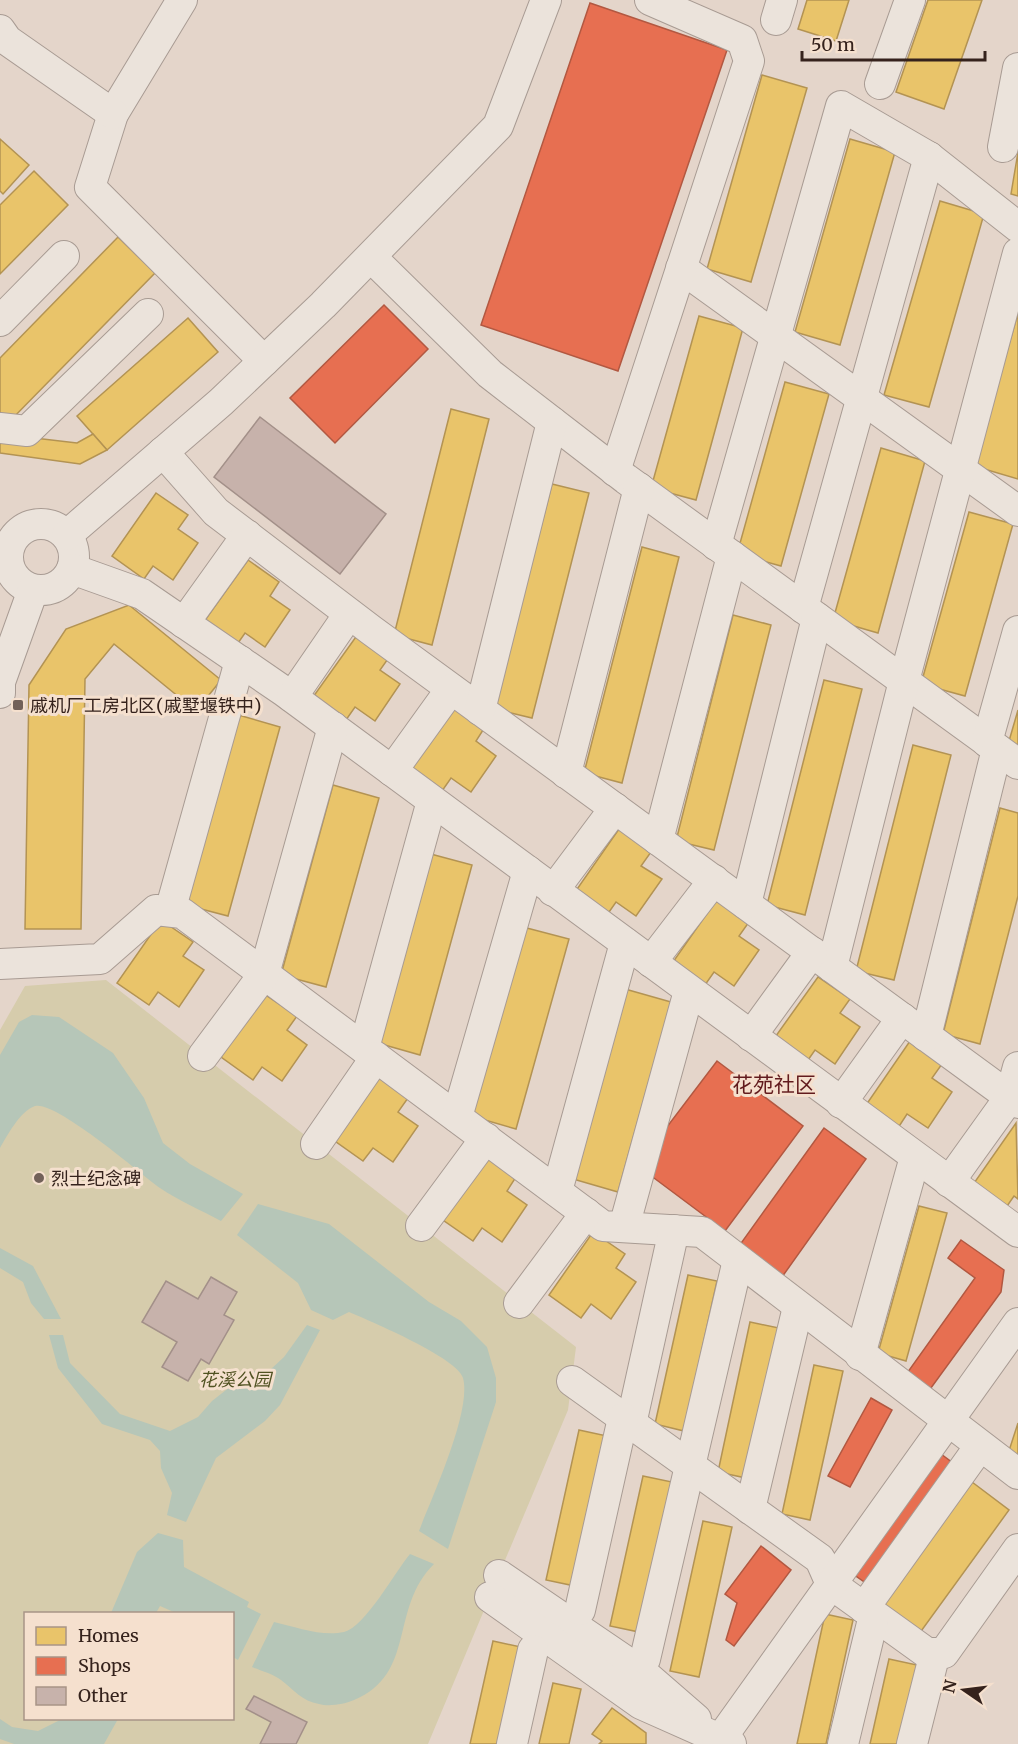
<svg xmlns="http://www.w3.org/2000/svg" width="1018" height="1744" viewBox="0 0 1018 1744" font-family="Merriweather,'Noto Sans SC',serif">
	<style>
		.green { fill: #d6ccac; fill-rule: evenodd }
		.water { fill: #b6c6b8 }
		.homes { fill: #e9c46a; stroke: #b39353; stroke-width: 1.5 }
		.shops { fill: #e76f51; stroke: #b25841; stroke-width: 1.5 }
		.building { fill: #c7b2ab; stroke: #a39089; stroke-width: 1.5 }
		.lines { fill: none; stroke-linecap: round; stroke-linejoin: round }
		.minor-casing { stroke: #a89b93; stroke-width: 32 }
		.minor { stroke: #ebe3db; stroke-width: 30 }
		.poi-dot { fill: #726159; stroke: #f5e0ce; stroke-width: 2 }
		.labels { text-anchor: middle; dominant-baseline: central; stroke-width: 6; stroke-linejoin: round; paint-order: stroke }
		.poi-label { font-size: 18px; fill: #35221c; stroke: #f5e0ce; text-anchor: start }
		.park-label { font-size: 18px; font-style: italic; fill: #515222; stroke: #f5e0ce }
		.quarter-label { font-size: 21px; fill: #621b1d; stroke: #f5e0ce }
	</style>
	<rect width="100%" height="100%" fill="#e4d5ca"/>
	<!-- green -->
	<path class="green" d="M 106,980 L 576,1347 L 568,1410 L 428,1744 L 0,1744 L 0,1030 L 25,986 ZM 26,1614 L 232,1614 L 232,1718 L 26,1718 Z"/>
	<!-- water -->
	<g class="water">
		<path d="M 32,1015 L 59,1017 L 113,1053 L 144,1098 L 163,1143 L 190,1164 L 243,1194 L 221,1221 C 201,1210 179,1201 160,1188 C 140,1173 55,1100 35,1106 C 20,1111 7,1136 0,1148 L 0,1055 L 19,1022 Z"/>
		<path d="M 258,1204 L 329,1224 L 429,1302 L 461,1321 L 487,1347 L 496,1378 L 496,1402 L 448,1549 L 419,1531 C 432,1497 472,1411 463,1378 C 458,1358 370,1321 349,1312 L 333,1320 L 311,1310 L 298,1283 L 237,1235 Z"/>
		<polygon points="0,1248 33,1266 61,1319 44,1319 31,1303 23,1282 0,1268"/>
		<polygon points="307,1325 320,1330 280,1405 265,1421 216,1458 186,1522 167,1515 172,1493 161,1468 160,1451 150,1440 102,1424 58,1368 49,1335 63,1335 70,1363 120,1414 170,1431 198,1417 212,1401 249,1372 270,1370 284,1357"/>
		<polygon points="158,1533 183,1540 184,1567 249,1602 247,1607 261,1614 238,1660 233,1657 232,1614 176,1613 160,1606 156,1613 111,1613 137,1552"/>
		<path d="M 410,1554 L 434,1564 C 389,1608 417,1674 354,1700 C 345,1704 329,1707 319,1704 C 302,1701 294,1690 281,1680 C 273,1674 261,1671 252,1667 L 274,1622 C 296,1627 322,1637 344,1632 C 365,1627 395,1572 410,1554 Z"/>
		<polygon points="0,1719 12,1727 38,1731 62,1719 118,1719 104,1744 14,1744 0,1739"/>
	</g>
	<!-- homes -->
	<g class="homes">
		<polygon points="807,0 849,0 836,41 798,29"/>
		<polygon points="928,0 982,0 944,109 896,92"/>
		<polygon points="762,75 807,88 751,282 707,269"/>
		<polygon points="0,139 29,165 3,194 0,191"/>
		<polygon points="850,139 895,152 840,345 795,332"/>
		<polygon points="1018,152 1018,196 1011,194"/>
		<polygon points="34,171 68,205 0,274 0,205"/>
		<polygon points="940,201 984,214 929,407 884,395"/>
		<polygon points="118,237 155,273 8,423 0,415 0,358"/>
		<polygon points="1018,313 1018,479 974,466"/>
		<polygon points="699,316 743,328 696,500 651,488"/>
		<polygon points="188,318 218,352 107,450 77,416"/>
		<polygon points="785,382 829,394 781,566 737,554"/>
		<polygon points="451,409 489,419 432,645 394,635"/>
		<polygon points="0,434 77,443 93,434 107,450 80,464 0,453"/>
		<polygon points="881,448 925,461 878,633 833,620"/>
		<polygon points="552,484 589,493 532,718 494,709"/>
		<polygon points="156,493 188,515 178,529 198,543 173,580 153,566 144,579 112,556"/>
		<polygon points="969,512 1013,524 965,696 921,684"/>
		<polygon points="642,547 679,557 622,783 584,773"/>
		<polygon points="248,560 279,582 270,596 290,610 265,647 245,633 236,646 203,623"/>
		<polygon points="129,605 221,680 196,711 114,644 85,679 81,929 25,929 29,685 66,629"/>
		<polygon points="733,615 771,625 714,850 676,841"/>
		<polygon points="358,634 390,656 380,670 400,684 375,721 355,707 346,720 313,697"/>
		<polygon points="824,680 862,689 805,915 767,905"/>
		<polygon points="453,705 485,727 476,741 496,756 471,792 451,778 442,791 409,769"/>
		<polygon points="1018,710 1018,751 1007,748"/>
		<polygon points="235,714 280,727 228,916 182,904"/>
		<polygon points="913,745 951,755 894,980 856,971"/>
		<polygon points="333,785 379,798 326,987 281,975"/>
		<polygon points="1000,808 1018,813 1018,896 980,1044 943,1034"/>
		<polygon points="619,829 651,852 641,866 662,879 636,916 616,902 607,915 575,892"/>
		<polygon points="427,853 472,865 420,1055 374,1042"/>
		<polygon points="717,899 749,922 739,936 759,950 734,986 714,972 705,985 673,962"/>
		<polygon points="161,920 193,942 183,956 204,970 179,1007 158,992 149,1005 117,983"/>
		<polygon points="523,927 569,939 516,1129 471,1116"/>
		<polygon points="818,977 850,999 840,1013 860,1027 835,1064 815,1050 806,1063 773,1040"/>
		<polygon points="625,989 671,1002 618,1192 573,1179"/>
		<polygon points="264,994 297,1016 287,1030 307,1045 282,1081 262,1067 253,1080 221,1057"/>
		<polygon points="910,1041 942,1064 932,1078 952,1092 928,1128 907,1114 898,1128 866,1105"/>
		<polygon points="375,1075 408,1098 398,1112 418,1126 393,1162 373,1148 363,1161 332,1139"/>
		<polygon points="1016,1123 1018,1199 1014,1196 1005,1209 972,1186"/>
		<polygon points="484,1155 516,1177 507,1191 527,1205 502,1242 482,1228 473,1241 440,1218"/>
		<polygon points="919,1206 947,1213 906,1361 878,1353"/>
		<polygon points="593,1232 625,1254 616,1268 636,1282 611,1319 591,1304 581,1318 549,1295"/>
		<polygon points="688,1275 717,1281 684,1431 655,1424"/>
		<polygon points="750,1322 779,1328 746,1478 718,1472"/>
		<polygon points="814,1365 843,1371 810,1520 782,1514"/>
		<polygon points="1018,1423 1018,1464 1006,1460"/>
		<polygon points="579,1430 607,1436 575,1586 546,1580"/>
		<polygon points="643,1476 672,1482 639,1632 610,1626"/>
		<polygon points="972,1482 1009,1510 919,1634 882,1606"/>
		<polygon points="703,1521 732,1527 699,1677 670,1671"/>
		<polygon points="825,1614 853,1620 826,1744 797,1744"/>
		<polygon points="493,1641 521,1647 500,1744 470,1744"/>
		<polygon points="889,1659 917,1665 900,1744 870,1744"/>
		<polygon points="553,1683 581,1689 569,1744 539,1744"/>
		<polygon points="612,1708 646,1733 646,1744 599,1744 602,1741 592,1734"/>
	</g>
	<!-- shops -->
	<g class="shops">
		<polygon points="590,3 727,50 618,371 481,325"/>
		<polygon points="384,305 428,349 335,443 290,398"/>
		<polygon points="717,1061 803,1126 725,1231 650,1175 657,1140"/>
		<polygon points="824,1128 866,1159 782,1277 739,1246"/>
		<polygon points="961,1240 1004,1270 1001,1292 928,1392 905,1376 975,1278 948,1258"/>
		<polygon points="871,1398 892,1410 850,1487 828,1476"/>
		<polygon points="941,1454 957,1466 870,1586 853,1574"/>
		<polygon points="761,1546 791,1570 734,1646 726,1640 737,1603 725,1594"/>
	</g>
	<!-- building -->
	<g class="building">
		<polygon points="260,417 386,514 340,574 214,477"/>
		<polygon points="211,1277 237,1292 224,1315 234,1320 209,1364 201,1359 188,1381 162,1367 177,1342 142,1322 166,1281 198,1299"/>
		<polygon points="254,1696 307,1722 296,1744 260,1744 271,1722 246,1709"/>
	</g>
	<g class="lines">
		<!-- minor casing -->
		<g class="minor-casing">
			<g id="minor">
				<polyline points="182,0 113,114 90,187 264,361"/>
				<polyline points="776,20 782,0"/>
				<polyline points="0,30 7,40 113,114"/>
				<polyline points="880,84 910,0"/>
				<polyline points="1003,147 1018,68"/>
				<polyline points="371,257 490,374 626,479 1018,764"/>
				<polyline points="681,268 1018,511"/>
				<polyline points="0,321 64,256"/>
				<polyline points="0,428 27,431 148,314"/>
				<polyline points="163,452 216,512 371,630 1018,1103"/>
				<polyline points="615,471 749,61 742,40 650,0"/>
				<circle cx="41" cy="557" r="33"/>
				<polyline points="67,535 221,402 323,305 498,126 546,0"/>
				<polyline points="716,545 841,106 929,157 1018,227"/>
				<polyline points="72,569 142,594 285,692 1018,1232"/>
				<polyline points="803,608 929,157"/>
				<polyline points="184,623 247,535"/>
				<polyline points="0,693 0,682 33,590"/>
				<polyline points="292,697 349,614"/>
				<polyline points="480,710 552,422"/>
				<polyline points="987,742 1018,631"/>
				<polyline points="392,771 451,689"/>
				<polyline points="566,773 639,488"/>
				<polyline points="658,840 732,556"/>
				<polyline points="553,891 615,808"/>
				<polyline points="746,904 817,618"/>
				<polyline points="170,911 240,661"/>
				<polyline points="651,962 714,880"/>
				<polyline points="0,964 100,959 156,910 182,913 603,1226 702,1232 1018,1474"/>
				<polyline points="832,967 904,681 1018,253"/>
				<polyline points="751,1036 812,952"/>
				<polyline points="926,1036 997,749"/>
				<polyline points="364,1048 432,801"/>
				<polyline points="203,1056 264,974 333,727"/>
				<polyline points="841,1103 902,1018"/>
				<polyline points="457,1117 528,871"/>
				<polyline points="316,1144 376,1057"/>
				<polyline points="949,1182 1010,1097 1018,1067"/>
				<polyline points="557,1191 625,943"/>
				<polyline points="421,1226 486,1138"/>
				<polyline points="624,1227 689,991"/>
				<polyline points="519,1303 586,1213"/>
				<polyline points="860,1355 915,1157"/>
				<polyline points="572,1381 820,1559 831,1584 927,1653 944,1653 1018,1549"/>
				<polyline points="631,1424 674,1230"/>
				<polyline points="750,1509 798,1307"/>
				<polyline points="499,1575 643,1673 696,1719"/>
				<polyline points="490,1597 641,1704 731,1744"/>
				<polyline points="864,1608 980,1446"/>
				<polyline points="580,1610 623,1418"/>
				<polyline points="645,1659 738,1260"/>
				<polyline points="512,1744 533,1650"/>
				<polyline points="717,1744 1018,1323"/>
				<polyline points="843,1744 874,1615"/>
				<polyline points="912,1744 935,1653"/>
			</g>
		</g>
		<!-- minor -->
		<use href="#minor" class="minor"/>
	</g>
	<!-- markers -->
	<g class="poi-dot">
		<rect x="12" y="699" width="12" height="12" rx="3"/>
		<circle cx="39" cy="1178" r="6"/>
	</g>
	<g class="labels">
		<!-- poi labels -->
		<g class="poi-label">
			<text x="30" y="705">戚机厂工房北区(戚墅堰铁中)</text>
			<text x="51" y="1178">烈士纪念碑</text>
		</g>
		<!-- park labels -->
		<g class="park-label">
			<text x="235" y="1379">花溪公园</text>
		</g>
		<!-- quarter labels -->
		<g class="quarter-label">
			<text x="774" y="1084">花苑社区</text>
		</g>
	</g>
	<!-- legend -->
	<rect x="24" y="1612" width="210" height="108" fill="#f5e0ce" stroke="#a89487" stroke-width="1.5"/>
	<rect x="36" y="1627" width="30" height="18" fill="#e9c46a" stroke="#a89487" stroke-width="1.5"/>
	<text x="78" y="1642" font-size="18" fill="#35221c">Homes</text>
	<rect x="36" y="1657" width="30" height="18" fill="#e76f51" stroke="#a89487" stroke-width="1.5"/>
	<text x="78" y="1672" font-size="18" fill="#35221c">Shops</text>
	<rect x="36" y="1687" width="30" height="18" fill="#c7b2ab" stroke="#a89487" stroke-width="1.5"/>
	<text x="78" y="1702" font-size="18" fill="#35221c">Other</text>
	<!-- north arrow -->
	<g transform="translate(964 1690) rotate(284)" stroke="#f5e0ce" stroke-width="4.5" paint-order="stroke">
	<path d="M0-4.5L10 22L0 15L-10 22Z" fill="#35221c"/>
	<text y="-9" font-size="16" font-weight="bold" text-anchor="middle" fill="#35221c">N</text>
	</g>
	<!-- scale -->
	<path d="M802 51v9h183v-9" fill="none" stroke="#35221c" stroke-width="3"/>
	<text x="811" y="51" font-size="18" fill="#35221c" stroke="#f5e0ce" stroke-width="4.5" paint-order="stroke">50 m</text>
</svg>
